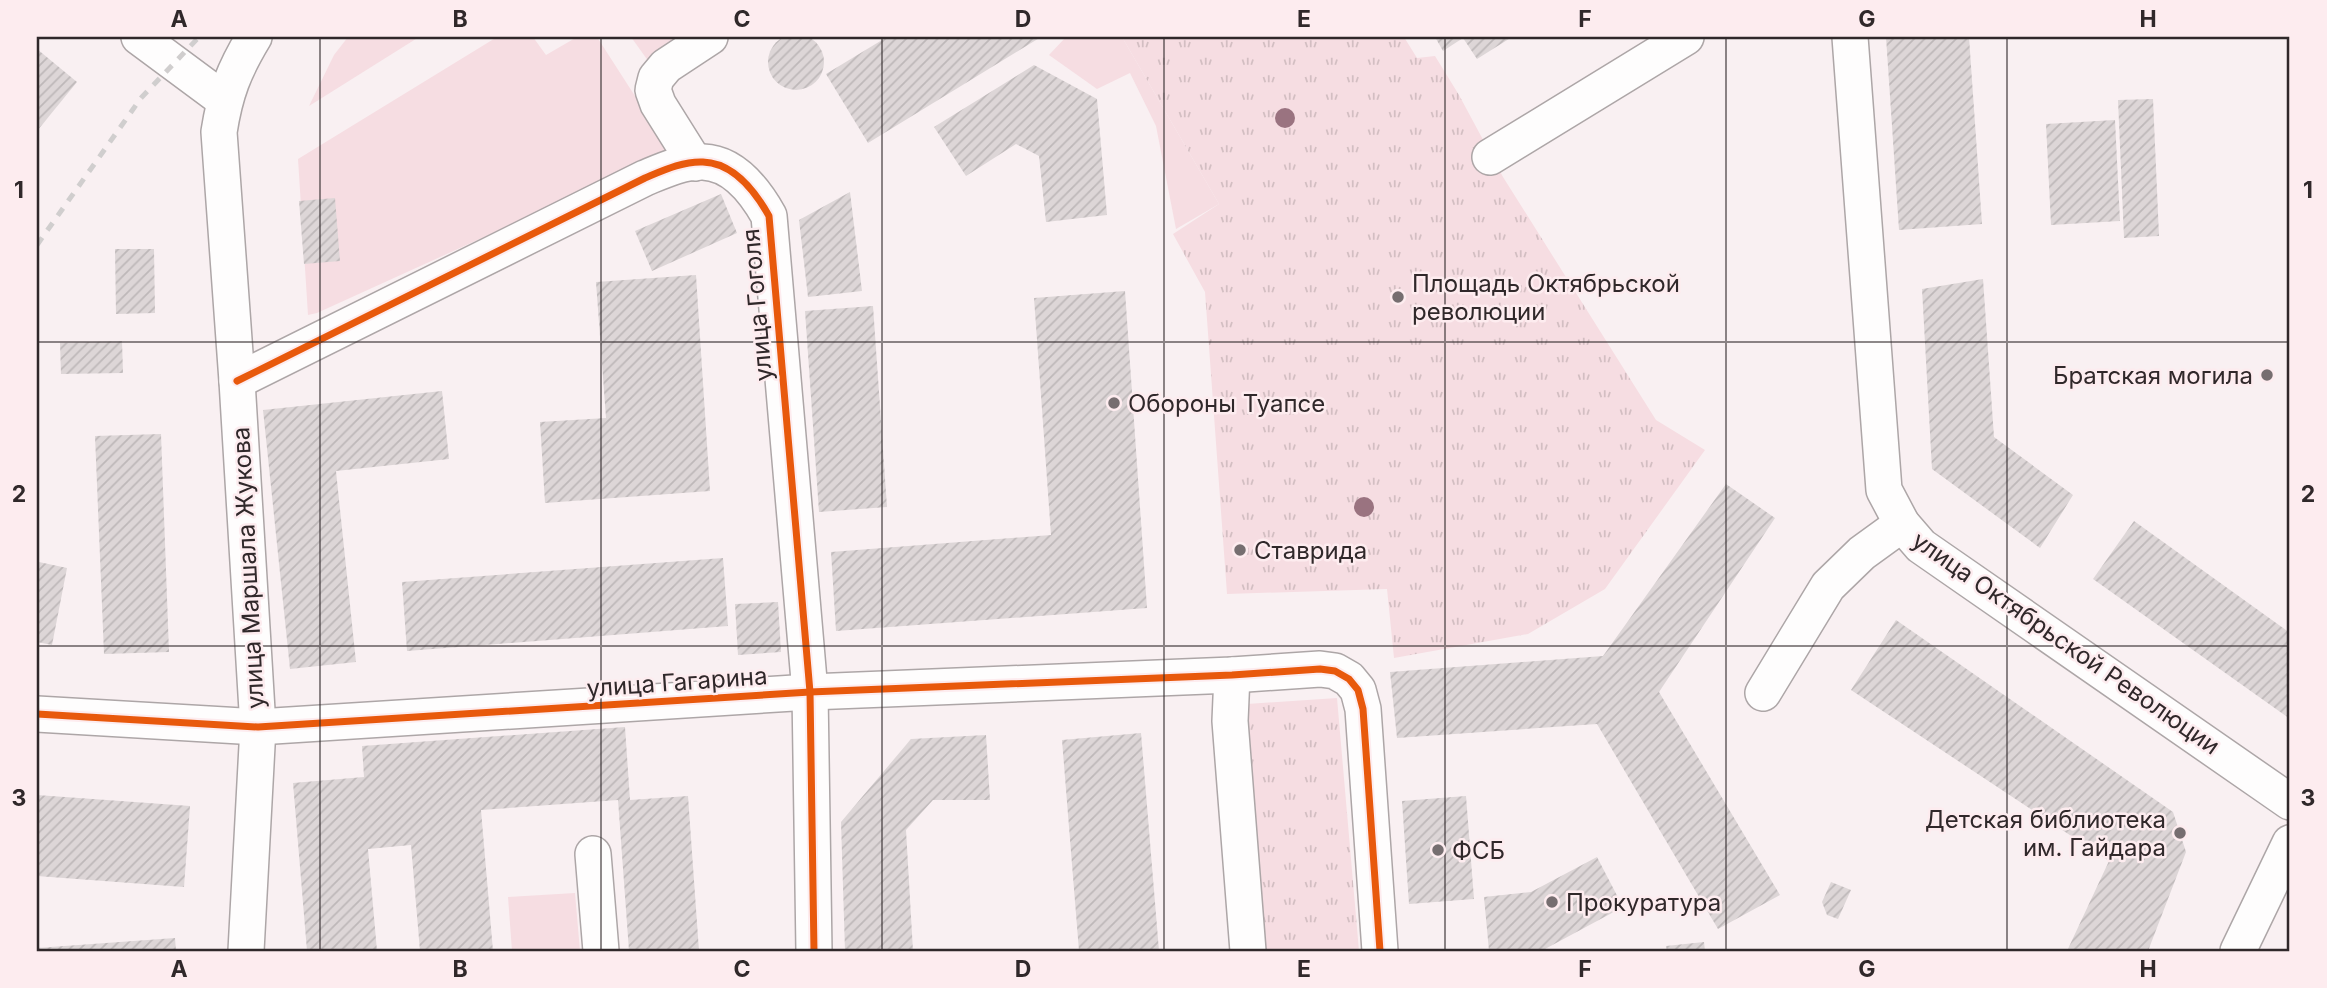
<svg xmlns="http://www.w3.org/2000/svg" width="2327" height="988" viewBox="0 0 2327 988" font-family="Inter,sans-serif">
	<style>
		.grass { fill: #f6dde2 }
		.park { fill: url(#park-tufts) }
		.building { fill: url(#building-hatch) }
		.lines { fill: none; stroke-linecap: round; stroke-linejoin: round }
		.minor-casing { stroke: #ada6a7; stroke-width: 38 }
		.minor { stroke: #fefdfd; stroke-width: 35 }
		.rail { stroke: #d0cece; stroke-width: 5; stroke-dasharray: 9 9; stroke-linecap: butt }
		.cycleway-casing { stroke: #fdecef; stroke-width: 11 }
		.cycleway { stroke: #e8590c; stroke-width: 7 }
		.tree { fill: #9a7380 }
		.grid { fill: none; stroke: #30282a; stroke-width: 2; stroke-opacity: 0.55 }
		.poi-dot { fill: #766e70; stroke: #fdecef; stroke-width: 2.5 }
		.labels { text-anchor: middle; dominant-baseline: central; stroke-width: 5; stroke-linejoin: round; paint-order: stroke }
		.poi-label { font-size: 24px; fill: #30282a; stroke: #fdecef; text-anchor: start }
		.street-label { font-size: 24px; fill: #30282a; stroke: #fdecef }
		.neatline { fill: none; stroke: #30282a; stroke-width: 2.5 }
		.grid-label { font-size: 23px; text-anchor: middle; font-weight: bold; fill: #30282a }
	</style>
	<defs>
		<pattern id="park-tufts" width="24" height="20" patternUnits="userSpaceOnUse" patternTransform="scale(1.75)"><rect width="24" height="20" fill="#f6dde2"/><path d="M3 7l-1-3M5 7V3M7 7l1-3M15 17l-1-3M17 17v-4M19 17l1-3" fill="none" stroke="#d3bec2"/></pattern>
		<pattern id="building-hatch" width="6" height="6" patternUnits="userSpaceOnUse" patternTransform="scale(1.75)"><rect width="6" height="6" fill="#ddd6d7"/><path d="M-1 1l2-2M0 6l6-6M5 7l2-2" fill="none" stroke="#beb8b9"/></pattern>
	</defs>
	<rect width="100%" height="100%" fill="#f9f0f2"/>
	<!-- grass -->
	<g class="grass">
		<polygon points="348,37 419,37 309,106 334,55"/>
		<polygon points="497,37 533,37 546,55 577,37 597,37 671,152 317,313 308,315 298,159"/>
		<polygon points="631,37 687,37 649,62"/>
		<polygon points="1066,37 1122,37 1219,204 1176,229 1156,126 1130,73 1097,89 1049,55"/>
		<polygon points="575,893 580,951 512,951 508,897"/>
	</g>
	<!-- park -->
	<g class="park">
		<polygon points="1122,37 1404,37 1417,58 1435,56 1459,95 1503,177 1656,420 1705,450 1605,589 1528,634 1394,658 1387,589 1227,594 1205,292 1173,234 1219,204"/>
		<polygon points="1337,698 1359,951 1265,951 1247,704"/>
	</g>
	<!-- building -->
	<g class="building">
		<circle cx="796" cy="62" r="28"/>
		<polygon points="887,37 1041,37 868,143 826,74"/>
		<polygon points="1435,37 1512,37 1477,59 1463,38 1443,51"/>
		<polygon points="1886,37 1969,37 1982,224 1899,230"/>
		<polygon points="37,49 77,82 37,131"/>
		<polygon points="1034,65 1097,99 1107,215 1046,222 1039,156 1016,144 966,176 934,127"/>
		<polygon points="2153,99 2159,236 2124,238 2118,100"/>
		<polygon points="2115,120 2120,221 2051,225 2046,124"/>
		<polygon points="850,192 862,291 808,297 799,220"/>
		<polygon points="721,194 737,233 652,271 635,231"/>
		<polygon points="335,198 340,261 304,264 299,201"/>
		<polygon points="115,249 154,249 155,313 116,314"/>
		<polygon points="696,275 710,491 545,503 540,422 606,418 596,282"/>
		<polygon points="1983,279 1994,437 2073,495 2040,548 1932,469 1922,289"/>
		<polygon points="1125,291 1147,608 836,631 831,552 1051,535 1034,298"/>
		<polygon points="873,306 887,507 819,512 805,311"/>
		<polygon points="122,341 123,373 61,374 60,343"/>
		<polygon points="442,391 449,459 336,471 356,662 290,669 263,410"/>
		<polygon points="161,434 169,652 104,654 95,436"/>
		<polygon points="1726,484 1775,518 1659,692 1780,895 1718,929 1597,724 1397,738 1390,672 1603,656"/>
		<polygon points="2134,521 2290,633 2290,719 2093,579"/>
		<polygon points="723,558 728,626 407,651 402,582"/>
		<polygon points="39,562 67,568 52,645 37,642 37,572"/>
		<polygon points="778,602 781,652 738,655 735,604"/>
		<polygon points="1896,620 2173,812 2186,852 2148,951 2067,951 2109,861 1851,690"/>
		<polygon points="625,727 630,800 688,796 699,951 629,951 618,800 481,810 493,951 420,951 411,845 368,849 377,951 307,951 293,783 364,777 362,746"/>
		<polygon points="1141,733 1159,951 1079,951 1062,740"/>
		<polygon points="986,735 990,800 933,800 906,830 913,951 845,951 841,822 911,739"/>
		<polygon points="37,795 190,806 184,887 37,876"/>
		<polygon points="1466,796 1474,899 1409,904 1402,801"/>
		<polygon points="1597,857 1623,907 1545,949 1489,951 1484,897 1531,892"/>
		<polygon points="1831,882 1851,890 1838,919 1827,915 1822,902"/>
		<polygon points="175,938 176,951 37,951 37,948"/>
		<polygon points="1704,942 1705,951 1667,951 1666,946"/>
	</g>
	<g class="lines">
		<!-- minor casing -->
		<g class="minor-casing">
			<g id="minor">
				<polyline points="139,37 224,100"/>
				<polyline points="1850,37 1884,490 1902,524 1921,546 2290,802"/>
				<polyline points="1490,157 1686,37"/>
				<polyline points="695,163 658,104 653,90 656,78 666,66 710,37"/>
				<path d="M 237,381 L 645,178 C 662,171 683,161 703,162 C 734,163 755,191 769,216 L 810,692 L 814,951"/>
				<polyline points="1232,675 1230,721 1248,951"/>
				<polyline points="1763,693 1828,586 1862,553 1902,524"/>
				<polyline points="37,714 258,727 810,692 1232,675 1320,669 1335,671 1349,679 1358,690 1363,709 1380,951"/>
				<polyline points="593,854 601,951"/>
				<path d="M 246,951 L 258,727 L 237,381 L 219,132 C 225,93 234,70 254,37"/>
				<polyline points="2238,951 2290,843"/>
			</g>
		</g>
		<!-- minor -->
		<use href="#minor" class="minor"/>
		<!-- rail -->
		<polyline class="rail" points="37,245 141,98 199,37"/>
		<!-- cycleway casing -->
		<g class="cycleway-casing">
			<g id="cycleway">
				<path d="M 237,381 L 645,178 C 662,171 683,161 703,162 C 734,163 755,191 769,216 L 810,692 L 814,951"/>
				<polyline points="37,714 258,727 810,692 1232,675 1320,669 1335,671 1349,679 1358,690 1363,709 1380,951"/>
			</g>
		</g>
		<!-- cycleway -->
		<use href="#cycleway" class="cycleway"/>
	</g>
	<!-- trees -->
	<g class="tree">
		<circle cx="1285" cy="118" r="10"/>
		<circle cx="1364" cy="507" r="10"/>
	</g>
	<!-- grid -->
	<path class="grid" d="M 320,37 L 320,951M 601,37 L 601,951M 882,37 L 882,951M 1164,37 L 1164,951M 1445,37 L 1445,951M 1726,37 L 1726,951M 2007,37 L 2007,951M 37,342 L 2290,342M 37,646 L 2290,646"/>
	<!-- markers -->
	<g class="poi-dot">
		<circle cx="1398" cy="297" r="7"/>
		<circle cx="2267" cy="375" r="7"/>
		<circle cx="1114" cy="403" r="7"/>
		<circle cx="1240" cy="550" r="7"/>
		<circle cx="2180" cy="833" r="7"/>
		<circle cx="1438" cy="850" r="7"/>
		<circle cx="1552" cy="902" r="7"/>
	</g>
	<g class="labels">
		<!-- poi labels -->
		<g class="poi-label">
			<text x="1412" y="283">Площадь Октябрьской<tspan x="1412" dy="28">революции</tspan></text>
			<text x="2253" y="375" text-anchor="end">Братская могила</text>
			<text x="1128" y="403">Обороны Туапсе</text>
			<text x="1254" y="550">Ставрида</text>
			<text x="2166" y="819" text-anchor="end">Детская библиотека<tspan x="2166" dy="28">им. Гайдара</tspan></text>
			<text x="1452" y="850">ФСБ</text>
			<text x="1566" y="902">Прокуратура</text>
		</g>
		<!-- street labels -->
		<g class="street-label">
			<text transform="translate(757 305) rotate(-95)">улица Гоголя</text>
			<text transform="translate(248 568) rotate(-93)">улица Маршала Жукова</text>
			<text transform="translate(2066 643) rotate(35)">улица Октябрьской Революции</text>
			<text transform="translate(677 682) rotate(-4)">улица Гагарина</text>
		</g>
	</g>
	<!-- border -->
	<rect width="2327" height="988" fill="none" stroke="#fdecef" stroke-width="77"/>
	<rect x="38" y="38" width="2250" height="912" class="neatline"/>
	<g class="grid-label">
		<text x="179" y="27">A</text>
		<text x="460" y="27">B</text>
		<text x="742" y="27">C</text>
		<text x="1023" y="27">D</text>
		<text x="1304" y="27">E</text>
		<text x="1585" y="27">F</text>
		<text x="1867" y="27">G</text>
		<text x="2148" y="27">H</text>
		<text x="19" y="198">1</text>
		<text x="2308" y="198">1</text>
		<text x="19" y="502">2</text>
		<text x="2308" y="502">2</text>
		<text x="19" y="806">3</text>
		<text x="2308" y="806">3</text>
		<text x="179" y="977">A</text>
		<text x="460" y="977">B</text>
		<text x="742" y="977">C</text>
		<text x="1023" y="977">D</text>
		<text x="1304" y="977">E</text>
		<text x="1585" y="977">F</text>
		<text x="1867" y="977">G</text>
		<text x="2148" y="977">H</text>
	</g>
</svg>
